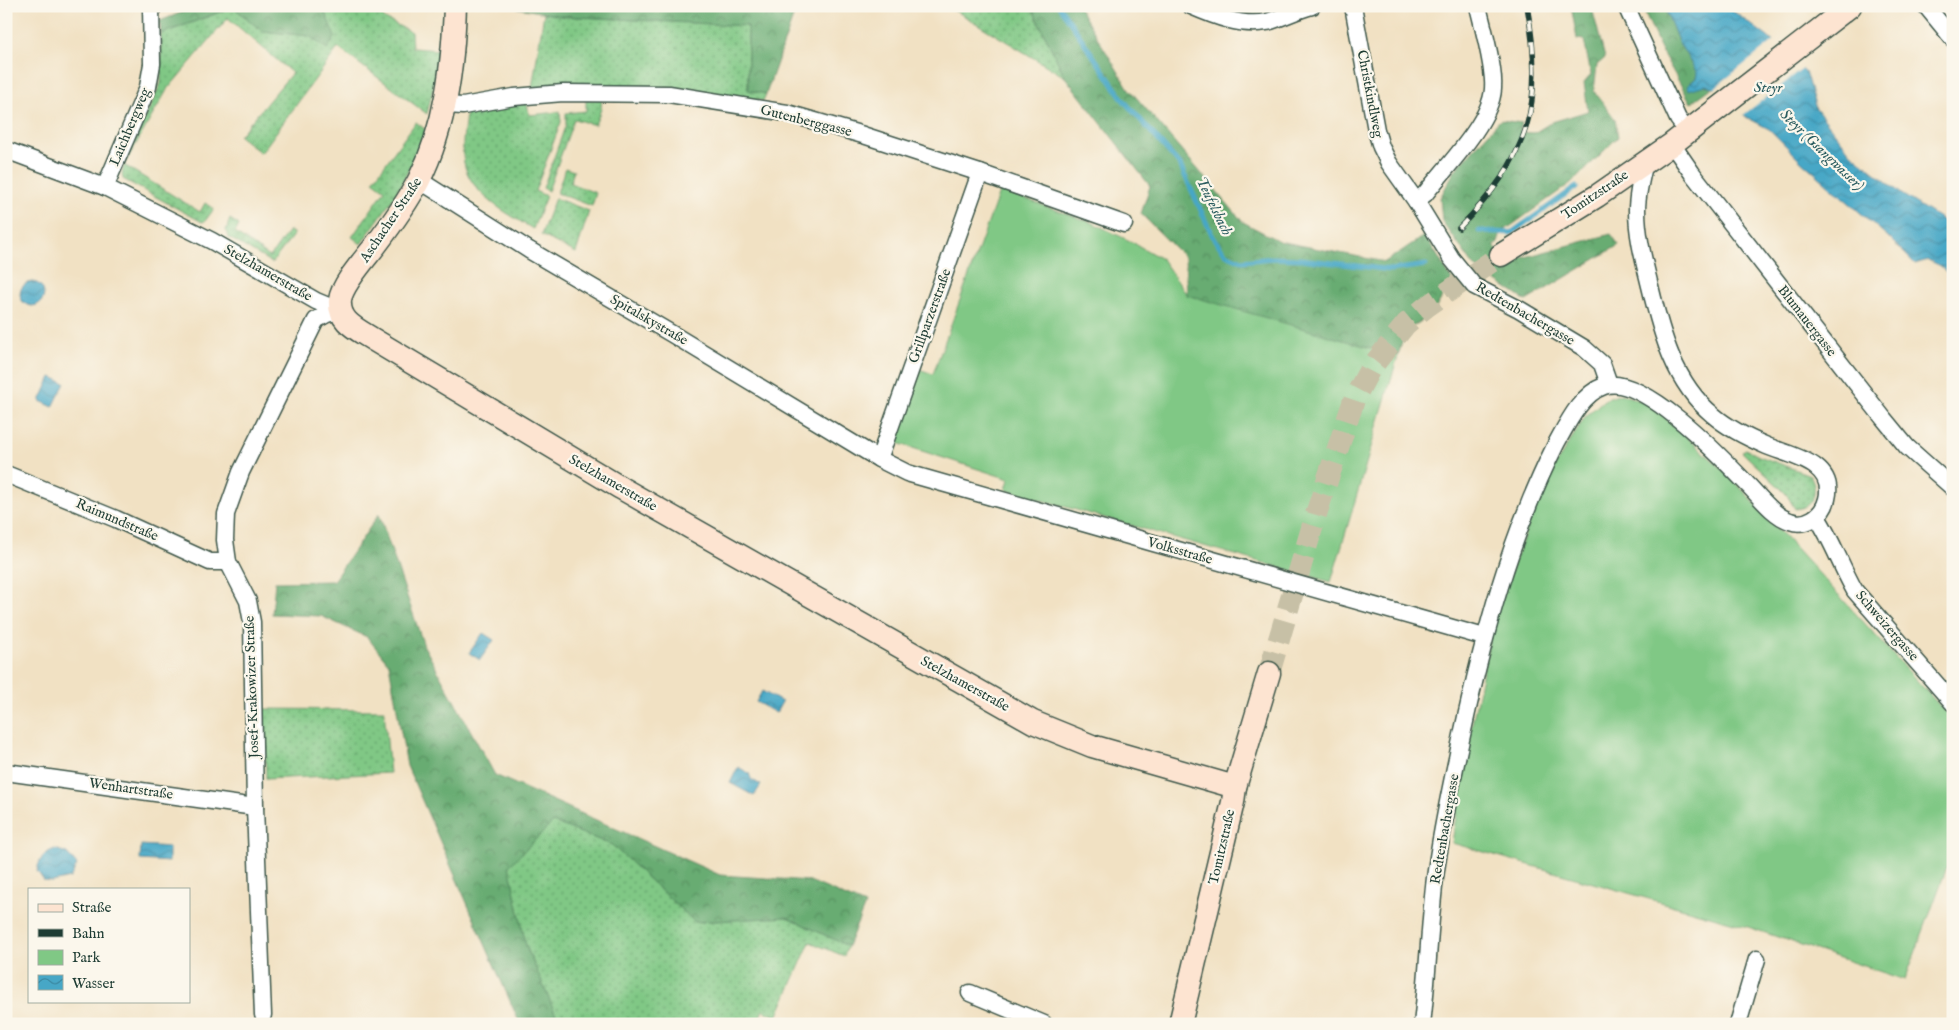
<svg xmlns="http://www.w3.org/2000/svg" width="1959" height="1030" viewBox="0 0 1959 1030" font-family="'IM FELL English',serif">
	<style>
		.grass { fill: url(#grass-dots); stroke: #50825c }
		.forest { fill: url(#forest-crowns); stroke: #447453 }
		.park { fill: #80c885; stroke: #50825c }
		.water { fill: url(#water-waves); stroke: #33727d }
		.pier { fill: #f1e1c3 }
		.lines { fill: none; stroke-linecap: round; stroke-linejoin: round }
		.stream { stroke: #47a7c6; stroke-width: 5 }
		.secondary-tunnel { stroke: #c7c0a6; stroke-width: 22; stroke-dasharray: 22 11; stroke-linecap: butt }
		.street-casing { stroke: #3e5649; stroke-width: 19 }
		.secondary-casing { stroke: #3e5649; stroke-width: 25 }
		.street { stroke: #fff; stroke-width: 16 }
		.secondary { stroke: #fde4d1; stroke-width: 22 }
		.rail-casing { stroke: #1f3d34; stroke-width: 5.5 }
		.rail { stroke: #fbf7ec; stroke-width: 4; stroke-dasharray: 11; stroke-linecap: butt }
		.labels { text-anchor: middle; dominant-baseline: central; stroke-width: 4.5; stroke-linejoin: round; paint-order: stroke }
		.street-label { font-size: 14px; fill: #1f3d34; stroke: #fbf7ec }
		.water-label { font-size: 15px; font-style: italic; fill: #2b5d60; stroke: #fbf7ec }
	</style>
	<defs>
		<pattern id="grass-dots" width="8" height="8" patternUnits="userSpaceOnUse" patternTransform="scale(1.25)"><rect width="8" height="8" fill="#80c885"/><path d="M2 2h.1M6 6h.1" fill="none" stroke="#68a46e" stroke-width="1.8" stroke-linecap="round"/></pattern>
		<pattern id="forest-crowns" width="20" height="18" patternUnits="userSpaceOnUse" patternTransform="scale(1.25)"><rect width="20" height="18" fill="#68ac72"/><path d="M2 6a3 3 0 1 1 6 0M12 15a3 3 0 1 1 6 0" fill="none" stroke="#558d5e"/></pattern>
		<pattern id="water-waves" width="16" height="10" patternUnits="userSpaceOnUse" patternTransform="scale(1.25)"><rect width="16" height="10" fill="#47a7c6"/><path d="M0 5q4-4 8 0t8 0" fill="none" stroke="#3b89a2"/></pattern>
	</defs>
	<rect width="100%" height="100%" fill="#fbf7ec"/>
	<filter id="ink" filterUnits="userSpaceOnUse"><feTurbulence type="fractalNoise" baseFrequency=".02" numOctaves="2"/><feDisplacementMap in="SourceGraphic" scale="10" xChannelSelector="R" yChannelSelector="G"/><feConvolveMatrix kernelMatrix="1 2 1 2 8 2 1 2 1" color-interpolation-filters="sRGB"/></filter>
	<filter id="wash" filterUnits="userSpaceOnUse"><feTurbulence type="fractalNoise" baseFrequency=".0096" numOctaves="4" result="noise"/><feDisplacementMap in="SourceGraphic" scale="20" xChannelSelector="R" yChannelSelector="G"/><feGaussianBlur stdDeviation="1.12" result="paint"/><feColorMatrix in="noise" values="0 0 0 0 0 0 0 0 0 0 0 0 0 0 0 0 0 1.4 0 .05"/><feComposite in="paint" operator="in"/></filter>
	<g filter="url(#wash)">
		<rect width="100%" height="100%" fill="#f1e1c3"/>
		<!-- grass -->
		<g class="grass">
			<polygon points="315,6 375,6 385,19 411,32 412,48 440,50 434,85 427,114 338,48 261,153 239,136 292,73 228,18 167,90 124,165 200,212 205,203 214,209 205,221 202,222 123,179 122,174 124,165 161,83 161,34 234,7 262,31 309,36 324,10"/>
			<polygon points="945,6 1031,6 1065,77 961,14"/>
			<polygon points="544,13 561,16 748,26 748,90 766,94 763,101 681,89 532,88"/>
			<polygon points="602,97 601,109 595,125 574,119 548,191 543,188 566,124 566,113 586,111 586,98"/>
			<path d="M 527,102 L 529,115 L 560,112 L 561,122 L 535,191 L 546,196 L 533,229 C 505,212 465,192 463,155 C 462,141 465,126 466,112 Z"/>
			<polygon points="416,122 426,130 415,158 395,196 361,244 352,237 385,190 373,181"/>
			<polygon points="565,168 574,171 570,183 596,193 592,206 557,193"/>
			<polygon points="555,198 589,211 576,253 541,235"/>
			<polygon points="230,219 239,225 235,233 270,257 289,230 294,234 272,263 228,237 226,230"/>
			<path d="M 1745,449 L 1759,456 L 1810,475 C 1819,490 1814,508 1795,509 L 1787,495 L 1777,485 L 1742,452 Z"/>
			<polygon points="264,709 384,710 390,773 266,779"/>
			<polygon points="553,822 612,845 695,922 787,917 848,946 844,956 810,942 777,1017 763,1010 757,1024 560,1024 526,946 509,866"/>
		</g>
		<!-- forest -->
		<g class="forest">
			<polygon points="198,6 315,6 324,10 335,37 327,49 309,36 262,31 233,7 161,34 160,21"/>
			<polygon points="508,6 797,6 766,94 748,90 748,26 561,16"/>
			<polygon points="1031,6 1078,6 1129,89 1243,222 1279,241 1385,262 1425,235 1452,280 1433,313 1405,332 1398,356 1187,295 1185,258 1141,214 1150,186 1065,77"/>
			<path d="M 1208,6 L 1280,6 C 1248,17 1240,15 1208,6 Z"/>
			<polygon points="1571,6 1605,6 1593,12 1605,58 1597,65 1594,91 1615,119 1618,137 1575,180 1501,233 1498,243 1494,246 1507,262 1611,234 1619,245 1526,301 1474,266 1442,221 1440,198 1455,170 1500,120 1522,123 1520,132 1534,133 1552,122 1588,111 1584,83 1591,75 1584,40 1577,39"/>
			<polygon points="1642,6 1664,6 1678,41 1697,73 1696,78 1690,83 1713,87 1691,103 1662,52"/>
			<polygon points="379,514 424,646 495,775 720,875 810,881 865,905 848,946 787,917 695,922 612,845 553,822 509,866 526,946 560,1024 520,1024 407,766 389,664 367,637 321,616 272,614 275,582 333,581"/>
		</g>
		<!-- park -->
		<g class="park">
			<polygon points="1000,190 1093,223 1132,242 1162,259 1187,295 1398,356 1331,582 1006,490 1009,479 894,442 919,369 933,374"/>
			<polygon points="1621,394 1650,404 1728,474 1953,720 1953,851 1905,980 1748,927 1452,843 1463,768 1493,622 1542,486 1585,417 1604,400"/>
		</g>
		<!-- water -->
		<g class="water">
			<polygon points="1664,6 1730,6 1733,11 1768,37 1805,71 1816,109 1851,153 1903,195 1953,227 1953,280 1941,266 1928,260 1915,264 1887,236 1801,161 1769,129 1746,117 1714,87 1705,85 1689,90 1687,86 1696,78 1697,73 1678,41"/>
			<circle cx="32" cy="294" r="12"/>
			<polygon points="51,377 65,383 53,407 40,401"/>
			<polygon points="483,633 494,640 480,660 469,653"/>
			<polygon points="762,691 782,702 776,713 756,702"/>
			<polygon points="738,767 749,773 751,779 761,785 754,796 730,783"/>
			<polygon points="141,845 169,847 169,862 140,860"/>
			<path d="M 55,849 L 67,853 L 77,865 L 70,878 L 52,882 L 44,881 L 37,871 C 39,860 43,853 55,849 Z"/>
		</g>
		<!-- pier -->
		<polygon class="pier" points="1775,40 1805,67 1742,116 1713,89"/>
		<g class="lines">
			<!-- stream -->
			<g class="stream">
				<polyline points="1059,6 1125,102 1180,165 1214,239 1226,254 1242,261 1273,258 1301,259 1391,270 1426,265"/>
				<polyline points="1479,231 1511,233 1576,187"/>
			</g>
		</g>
	</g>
	<g filter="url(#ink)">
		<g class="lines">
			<!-- secondary-tunnel -->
			<polyline class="secondary-tunnel" points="1269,673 1317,511 1355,397 1370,369 1406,324 1426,307 1501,255"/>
			<!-- street casing -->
			<g class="street-casing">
				<g id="street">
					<path d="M 1191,6 C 1214,16 1241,27 1267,22 C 1282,18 1296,10 1312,6"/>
					<polyline points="1353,6 1376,130 1381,147 1389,163 1416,201 1451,258 1474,286 1519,309 1584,348 1602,364 1609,384"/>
					<polyline points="1626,6 1678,119 1688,132"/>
					<polyline points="1926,6 1953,39"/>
					<polyline points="445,105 463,106 514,97 563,93 669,94 787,113 863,135 980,173 1124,224"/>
					<polyline points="1672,144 1692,173 1884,419 1907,447 1953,488"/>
					<polyline points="6,150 105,187 212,241 316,301 340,311"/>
					<polyline points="419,180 529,250 672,334 879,459 907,473 1484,637"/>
					<polyline points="105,187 148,87 152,64 151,6"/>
					<path d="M 1416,201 L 1425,194 C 1445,168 1491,122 1493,89 C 1495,69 1483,28 1478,6"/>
					<polyline points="879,459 980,173"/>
					<polyline points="6,474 116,519 210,562 228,562"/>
					<path d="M 1817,517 C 1832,540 1841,566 1855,591 L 1953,703"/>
					<polyline points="6,772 255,807"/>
					<polyline points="970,993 1044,1024"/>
					<polyline points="263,1015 255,807 252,622 248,601 228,562 225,540 226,514 241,472 316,320 327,314 340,311"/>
					<path d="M 1422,1024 C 1428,975 1429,927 1435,878 C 1441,830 1452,782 1462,735 C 1484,634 1510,536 1556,444 C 1567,424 1581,394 1604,386 C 1642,373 1723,459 1748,485 C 1760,497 1774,516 1790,521 C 1806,527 1823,516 1827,499 C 1836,463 1791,456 1767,446 C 1748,438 1728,428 1713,415 C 1674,383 1661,332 1650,286 C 1644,261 1637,236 1637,210 C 1637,194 1641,178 1645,162"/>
					<polyline points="1738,1024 1757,959"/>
				</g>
			</g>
			<!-- secondary casing -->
			<g class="secondary-casing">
				<g id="secondary">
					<path d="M 455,6 C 453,65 446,126 419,180 C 407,203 391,225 375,246 C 365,259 342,284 340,300 C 338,322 357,329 374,340 L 621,488 L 1033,722 L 1092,746 L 1235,787"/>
					<polyline points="1501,255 1597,196 1672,144 1850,6"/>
					<polyline points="1180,1024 1233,802 1235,787 1269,673"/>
				</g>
			</g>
			<!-- street -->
			<use href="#street" class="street"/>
			<!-- secondary -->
			<use href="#secondary" class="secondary"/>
			<!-- rail casing -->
			<g class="rail-casing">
				<path id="rail" d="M 1459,228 C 1529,157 1545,105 1527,6"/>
			</g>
			<!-- rail -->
			<use href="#rail" class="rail"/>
		</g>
	</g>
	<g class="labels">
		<!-- street labels -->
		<g class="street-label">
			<text transform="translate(1370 94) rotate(79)">Christkindlweg</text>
			<text transform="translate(806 121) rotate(14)">Gutenberggasse</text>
			<text transform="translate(130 127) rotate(-67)">Laichbergweg</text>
			<text transform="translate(1595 195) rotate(-34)">Tomitzstraße</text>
			<text transform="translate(391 220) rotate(-56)">Aschacher Straße</text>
			<text transform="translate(268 273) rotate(30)">Stelzhamerstraße</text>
			<text transform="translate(1525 314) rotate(30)">Redtenbachergasse</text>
			<text transform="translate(930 316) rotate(-70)">Grillparzerstraße</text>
			<text transform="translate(649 320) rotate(30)">Spitalskystraße</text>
			<text transform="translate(1807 321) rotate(52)">Blumauergasse</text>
			<text transform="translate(613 483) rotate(30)">Stelzhamerstraße</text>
			<text transform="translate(117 520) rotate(23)">Raimundstraße</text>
			<text transform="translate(1180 551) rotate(16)">Volksstraße</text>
			<text transform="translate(1887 626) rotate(49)">Schweizergasse</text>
			<text transform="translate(965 684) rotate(29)">Stelzhamerstraße</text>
			<text transform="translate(252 687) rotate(-92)">Josef-Krakowizer Straße</text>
			<text transform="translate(131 789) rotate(8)">Wenhartstraße</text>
			<text transform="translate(1445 829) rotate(-80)">Redtenbachergasse</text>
			<text transform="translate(1222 847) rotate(-77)">Tomitzstraße</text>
		</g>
		<!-- water labels -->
		<g class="water-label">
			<text x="1768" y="87">Steyr</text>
			<text transform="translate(1822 150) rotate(44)">Steyr (Gsangwasser)</text>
			<text transform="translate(1214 206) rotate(64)">Teufelsbach</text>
		</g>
	</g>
	<!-- margin -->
	<rect width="1959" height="1030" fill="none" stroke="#fbf7ec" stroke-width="25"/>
	<!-- legend -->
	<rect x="28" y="888" width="162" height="115" fill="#fbf7ec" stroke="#a3ada2"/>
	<rect x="38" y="904" width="25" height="8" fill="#fde4d1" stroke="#a3ada2"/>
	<text x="72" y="912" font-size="15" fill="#1f3d34">Straße</text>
	<rect x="38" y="929" width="25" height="8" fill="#1f3d34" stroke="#a3ada2"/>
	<text x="72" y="938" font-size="15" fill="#1f3d34">Bahn</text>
	<rect x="38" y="950" width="25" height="15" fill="#80c885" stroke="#a3ada2"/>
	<text x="72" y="962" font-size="15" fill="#1f3d34">Park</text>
	<rect x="38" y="975" width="25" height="15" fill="url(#water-waves)" stroke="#a3ada2"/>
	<text x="72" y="988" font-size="15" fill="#1f3d34">Wasser</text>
</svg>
